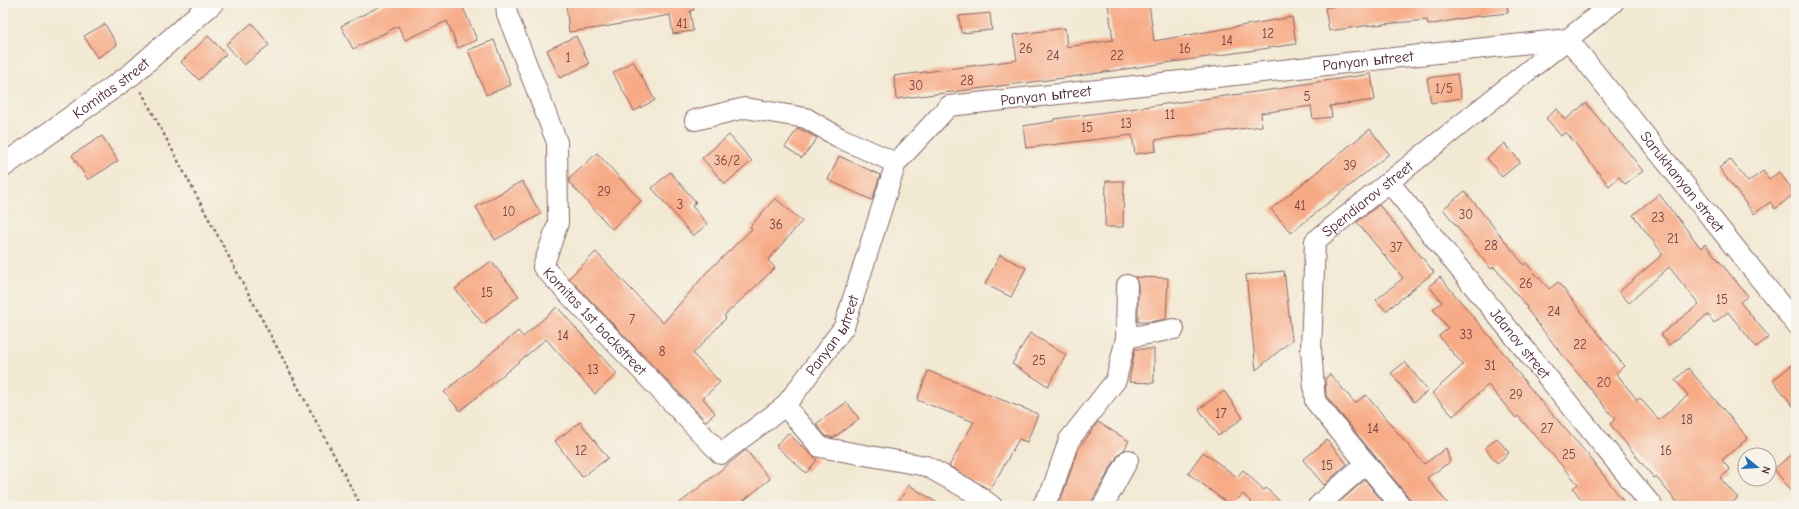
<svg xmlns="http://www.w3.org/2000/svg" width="1799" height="509" viewBox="0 0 1799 509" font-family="'Comic Neue',sans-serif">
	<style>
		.building { fill: #f7aa86 }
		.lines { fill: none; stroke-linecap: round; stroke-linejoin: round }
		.minor-casing { stroke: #856666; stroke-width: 22 }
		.major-casing { stroke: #856666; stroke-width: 24 }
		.path { stroke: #856666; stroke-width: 2.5; stroke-dasharray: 3 3; stroke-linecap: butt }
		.minor { stroke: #fff; stroke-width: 20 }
		.major { stroke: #fff; stroke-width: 22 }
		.labels { text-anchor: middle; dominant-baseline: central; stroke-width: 3.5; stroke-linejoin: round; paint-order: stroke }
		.number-label { font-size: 13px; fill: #754242 }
		.street-label { font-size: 15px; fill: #4a1f2b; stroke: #f7f3e8 }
	</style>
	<rect width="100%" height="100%" fill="#f7f3e8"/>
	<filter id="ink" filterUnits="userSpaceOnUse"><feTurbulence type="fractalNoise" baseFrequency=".025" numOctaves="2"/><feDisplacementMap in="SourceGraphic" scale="8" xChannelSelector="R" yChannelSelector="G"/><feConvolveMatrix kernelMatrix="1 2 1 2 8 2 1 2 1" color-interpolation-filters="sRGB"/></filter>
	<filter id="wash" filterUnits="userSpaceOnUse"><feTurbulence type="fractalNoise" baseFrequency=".012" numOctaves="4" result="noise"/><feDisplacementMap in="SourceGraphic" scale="16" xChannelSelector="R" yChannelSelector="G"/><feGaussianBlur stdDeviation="0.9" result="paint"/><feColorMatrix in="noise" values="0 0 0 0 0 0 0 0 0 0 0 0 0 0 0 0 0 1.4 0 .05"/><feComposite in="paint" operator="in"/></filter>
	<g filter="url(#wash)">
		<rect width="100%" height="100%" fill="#f2e9d3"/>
		<g id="blocks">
			<!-- building -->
			<g class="building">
				<polygon points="386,3 461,3 477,40 458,48 447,21 405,40 398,26 353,49 341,26"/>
				<polygon points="566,3 693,3 694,10 690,11 693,31 673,34 670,15 604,27 569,32"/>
				<polygon points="1108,3 1149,3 1154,41 1292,17 1296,44 1071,77 896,99 894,76 1017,60 1013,35 1065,28 1067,47 1113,40"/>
				<polygon points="1352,3 1507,3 1508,13 1470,17 1428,25 1427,20 1364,26 1329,31 1325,8"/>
				<polygon points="990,13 992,30 961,33 959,16"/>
				<polygon points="252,23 269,45 244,65 226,44"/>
				<polygon points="105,24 117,45 97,58 84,36"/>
				<polygon points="208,36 226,54 199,80 181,62"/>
				<polygon points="576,36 589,64 560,78 547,50"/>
				<polygon points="494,40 511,85 486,95 468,50"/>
				<polygon points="633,61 655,100 634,111 613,73"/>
				<polygon points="1371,74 1375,100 1330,106 1332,117 1313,119 1311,106 1261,113 1262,126 1155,140 1156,151 1135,154 1132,135 1026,148 1023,126 1054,121 1054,119 1285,88 1284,87"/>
				<polygon points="1457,74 1461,98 1431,103 1427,78"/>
				<polygon points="1586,103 1619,143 1620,142 1643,171 1625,184 1619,177 1609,186 1566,132 1561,136 1546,118 1557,109 1565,120"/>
				<polygon points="798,128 817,138 802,158 785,147"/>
				<polygon points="1370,129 1389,154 1291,233 1271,209"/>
				<polygon points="729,135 752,161 725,184 702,158"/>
				<polygon points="102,136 118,161 88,180 72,155"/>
				<polygon points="1505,143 1508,149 1509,148 1520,162 1502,177 1487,158"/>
				<polygon points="597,153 641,201 612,229 569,182 569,179"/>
				<polygon points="839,156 880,175 872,200 828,180"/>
				<polygon points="1730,159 1748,182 1763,171 1769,179 1779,172 1795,193 1775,209 1770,202 1754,214 1719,168"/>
				<polygon points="670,172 696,202 692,206 707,224 693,236 652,188"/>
				<polygon points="522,181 541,214 495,240 476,207"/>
				<polygon points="1106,181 1124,181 1123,227 1105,227"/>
				<polygon points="1465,191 1524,265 1526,263 1549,289 1558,282 1624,366 1616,373 1637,400 1640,398 1659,420 1688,395 1675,380 1688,368 1748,438 1722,460 1730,470 1720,478 1738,498 1728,506 1680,506 1656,477 1654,478 1610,424 1615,419 1552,342 1526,308 1527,307 1494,267 1491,269 1443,209"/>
				<polygon points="1659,194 1701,248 1705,244 1748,296 1740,302 1769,337 1756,347 1728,312 1714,323 1708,315 1669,345 1661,334 1699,304 1669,267 1629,303 1619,292 1663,254 1633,215"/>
				<polygon points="775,198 802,221 768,260 775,268 724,316 726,318 693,354 720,382 703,398 715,413 706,421 569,278 596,252 663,323 707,272 752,229 750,227"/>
				<polygon points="1379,205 1434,272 1386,311 1376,300 1403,278 1357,222"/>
				<polygon points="1000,255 1026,268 1011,297 985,284"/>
				<polygon points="491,261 519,296 483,324 455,289"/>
				<polygon points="1284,271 1292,340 1256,370 1246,275"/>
				<polygon points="1135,277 1168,278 1166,319 1149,322 1138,322 1138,285"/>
				<polygon points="1440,277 1512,363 1511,364 1539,399 1588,455 1627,506 1586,506 1573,488 1578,484 1518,416 1516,418 1488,385 1453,416 1432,393 1463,365 1439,336 1448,328 1433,309 1442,302 1429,286"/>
				<polygon points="557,307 617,374 595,394 546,339 460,411 444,392 518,331 523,337"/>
				<polygon points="1030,333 1066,355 1048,386 1012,364"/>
				<polygon points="1135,349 1154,349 1154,383 1129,382"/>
				<polygon points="1405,362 1428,391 1414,402 1391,373"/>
				<polygon points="1796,362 1796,410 1773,380"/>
				<polygon points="928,371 1038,414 1027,442 1019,439 990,490 949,466 974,422 917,400"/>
				<polygon points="1330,374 1355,403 1366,395 1424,464 1446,448 1450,462 1427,478 1450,506 1412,506 1410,499 1326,396 1325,379"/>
				<polygon points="1224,391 1243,418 1218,436 1199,409"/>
				<polygon points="847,402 859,419 833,438 826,436 816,424"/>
				<polygon points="580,422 608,458 582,477 555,441"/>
				<polygon points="1098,422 1129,441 1124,450 1118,455 1089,506 1056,506 1063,494 1077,451"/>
				<polygon points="788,433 817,460 806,473 776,446"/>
				<polygon points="1497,438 1509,453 1497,463 1485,448"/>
				<polygon points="1327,440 1347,464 1324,485 1303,460"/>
				<polygon points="746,450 770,479 737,506 676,506"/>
				<polygon points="1796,451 1796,496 1774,469"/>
				<polygon points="1203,452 1237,477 1243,470 1264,490 1266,488 1285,506 1249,506 1252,503 1243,494 1231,506 1188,473"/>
				<polygon points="1365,480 1386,506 1341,506 1338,503"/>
				<polygon points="909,485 942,506 896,506"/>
			</g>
		</g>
	</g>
	<g filter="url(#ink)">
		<use href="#blocks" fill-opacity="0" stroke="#856666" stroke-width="1"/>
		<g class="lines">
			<!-- minor casing -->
			<g class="minor-casing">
				<g id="minor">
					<path id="s1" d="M 506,3 L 507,14 L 557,142 L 558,223 L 543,267 L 721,454 L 785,406 L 844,327 L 896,163 L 949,106 L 1568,39 L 1796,324"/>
					<polyline points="695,120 745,108 806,118 840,138 896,163"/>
					<path id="s2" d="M 1389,182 L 1652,506"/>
					<polyline points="1126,338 1174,329"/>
					<polyline points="785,406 820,447 926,466 971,491 992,506"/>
					<polyline points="1042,506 1052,490 1069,440 1116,380 1126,338 1127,285"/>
					<polyline points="1103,506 1128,460"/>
					<polyline points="1318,506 1366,463"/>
					<path id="s3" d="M 1401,506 L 1315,401 L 1311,350 L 1315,241 L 1613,3"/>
				</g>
			</g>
			<!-- major casing -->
			<g class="major-casing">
				<g id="major">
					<path id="s4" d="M 3,166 L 132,74 L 212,3"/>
				</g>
			</g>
			<!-- path -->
			<polyline class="path" points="141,91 361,506"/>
			<!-- minor -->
			<use href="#minor" class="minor"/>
			<!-- major -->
			<use href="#major" class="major"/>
		</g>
	</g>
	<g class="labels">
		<!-- number labels -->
		<g class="number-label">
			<text x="682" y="23">41</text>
			<text x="1268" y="33">12</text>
			<text x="1227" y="40">14</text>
			<text x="1026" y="48">26</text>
			<text x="1185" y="48">16</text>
			<text x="1053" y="55">24</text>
			<text x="1117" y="55">22</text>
			<text x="568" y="57">1</text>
			<text x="967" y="80">28</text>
			<text x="916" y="85">30</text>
			<text x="1444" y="88">1/5</text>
			<text x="1307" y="96">5</text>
			<text x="1170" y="114">11</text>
			<text x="1126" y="123">13</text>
			<text x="1087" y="127">15</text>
			<text x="727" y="160">36/2</text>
			<text x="1350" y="165">39</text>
			<text x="604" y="191">29</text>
			<text x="680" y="204">3</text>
			<text x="1300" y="205">41</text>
			<text x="509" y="211">10</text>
			<text x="1466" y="214">30</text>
			<text x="1658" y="217">23</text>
			<text x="776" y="224">36</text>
			<text x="1673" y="238">21</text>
			<text x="1491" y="245">28</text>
			<text x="1396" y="247">37</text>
			<text x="1526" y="283">26</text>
			<text x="487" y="292">15</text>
			<text x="1722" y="299">15</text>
			<text x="1554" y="311">24</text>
			<text x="632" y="319">7</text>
			<text x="1466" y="334">33</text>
			<text x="563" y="335">14</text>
			<text x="1580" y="344">22</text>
			<text x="662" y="351">8</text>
			<text x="1039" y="360">25</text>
			<text x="1490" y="365">31</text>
			<text x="593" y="369">13</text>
			<text x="1604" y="382">20</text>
			<text x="1516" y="394">29</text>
			<text x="1221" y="413">17</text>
			<text x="1687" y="419">18</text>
			<text x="1373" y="428">14</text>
			<text x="1547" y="428">27</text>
			<text x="581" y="450">12</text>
			<text x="1666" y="450">16</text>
			<text x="1569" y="454">25</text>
			<text x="1327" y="465">15</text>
		</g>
		<!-- street labels -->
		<g class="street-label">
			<text stroke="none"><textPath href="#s1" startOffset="1384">Panyan ыtreet</textPath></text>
			<text stroke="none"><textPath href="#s4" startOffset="133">Komitas street</textPath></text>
			<text stroke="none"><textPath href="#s1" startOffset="1060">Panyan ыtreet</textPath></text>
			<text stroke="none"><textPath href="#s1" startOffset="1768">Sarukhanyan street</textPath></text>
			<text stroke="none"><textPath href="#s3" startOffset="363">Spendiarov street</textPath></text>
			<text stroke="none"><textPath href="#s1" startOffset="351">Komitas 1st backstreet</textPath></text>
			<text stroke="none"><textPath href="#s1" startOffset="700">Panyan ыtreet</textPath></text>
			<text stroke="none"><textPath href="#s2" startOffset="208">Jdanov street</textPath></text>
		</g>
	</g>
	<!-- margin -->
	<rect width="1799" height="509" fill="none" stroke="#f7f3e8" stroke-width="16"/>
	<!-- north arrow -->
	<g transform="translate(1757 467) rotate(108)"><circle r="19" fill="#f7f3e8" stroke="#b29e9c"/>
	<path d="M0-3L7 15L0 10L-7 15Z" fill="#1f6fb2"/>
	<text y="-6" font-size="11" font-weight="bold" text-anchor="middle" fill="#4a1f2b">N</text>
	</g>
</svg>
